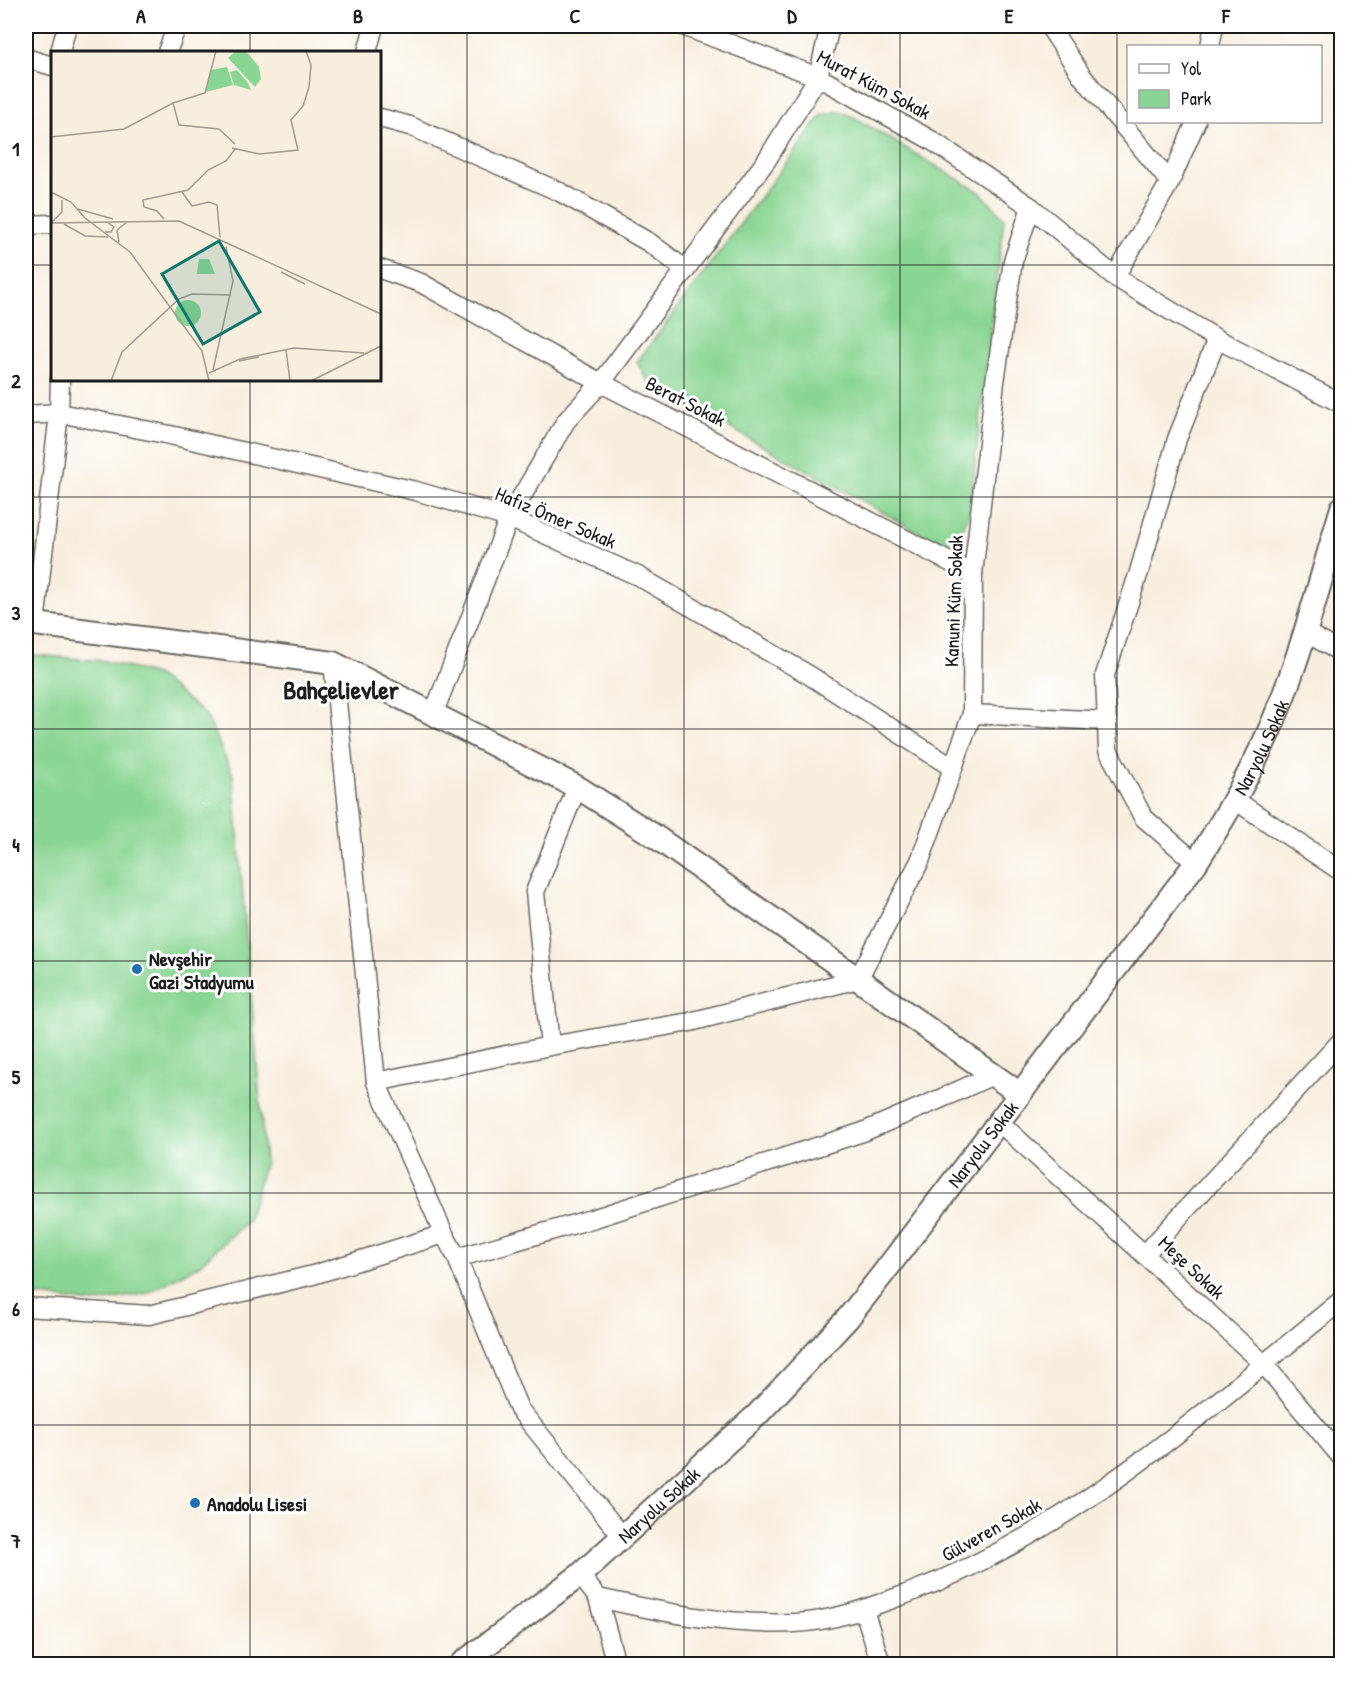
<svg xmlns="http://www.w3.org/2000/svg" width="1367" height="1690" viewBox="0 0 1367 1690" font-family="'Patrick Hand',sans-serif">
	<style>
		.green { fill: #89d593; stroke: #527858; stroke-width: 1.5 }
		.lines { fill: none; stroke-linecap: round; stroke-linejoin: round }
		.minor-casing { stroke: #696660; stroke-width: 21 }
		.tertiary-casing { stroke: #696660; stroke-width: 26 }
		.minor { stroke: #fff; stroke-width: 18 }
		.tertiary { stroke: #fff; stroke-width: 22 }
		.grid { fill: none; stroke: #1c1c1c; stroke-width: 1.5; stroke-opacity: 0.55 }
		.poi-dot { fill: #1f6fb2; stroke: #fff; stroke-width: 2 }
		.labels { text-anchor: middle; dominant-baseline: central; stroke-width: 6; stroke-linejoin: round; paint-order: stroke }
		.street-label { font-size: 20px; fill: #1c1c1c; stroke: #fff }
		.poi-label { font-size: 20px; font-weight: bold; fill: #1c1c1c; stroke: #fff; text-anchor: start }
		.district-label { font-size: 26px; font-weight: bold; fill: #1c1c1c; stroke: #fff }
		.inset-road { fill: none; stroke: #a09a90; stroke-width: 1.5 }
		.view { fill: #0f766e; fill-opacity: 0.15; stroke: #0f766e; stroke-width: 3 }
		.inset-edge { fill: none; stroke: #1c1c1c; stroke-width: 3 }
		.neatline { fill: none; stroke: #1c1c1c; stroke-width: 2 }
		.grid-label { font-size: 20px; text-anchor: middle; font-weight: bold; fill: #1c1c1c }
	</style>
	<rect width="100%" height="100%" fill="#fff"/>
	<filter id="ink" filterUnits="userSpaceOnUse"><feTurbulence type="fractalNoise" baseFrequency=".0167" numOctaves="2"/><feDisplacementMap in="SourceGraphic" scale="12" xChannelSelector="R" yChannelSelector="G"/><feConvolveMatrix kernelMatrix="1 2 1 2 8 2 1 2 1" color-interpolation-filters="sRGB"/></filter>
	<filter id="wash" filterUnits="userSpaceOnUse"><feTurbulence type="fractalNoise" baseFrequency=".008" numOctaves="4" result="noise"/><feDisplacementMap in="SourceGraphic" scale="24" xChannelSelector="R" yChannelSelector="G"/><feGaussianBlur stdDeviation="1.35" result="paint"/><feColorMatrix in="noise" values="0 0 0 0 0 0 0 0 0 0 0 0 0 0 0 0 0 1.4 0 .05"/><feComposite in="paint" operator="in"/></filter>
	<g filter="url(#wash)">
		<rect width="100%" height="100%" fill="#f8eede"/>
		<!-- green -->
		<g class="green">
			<polygon points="840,111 855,118 980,192 1004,218 969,515 961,532 949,541 931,539 649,383 637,362 822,115"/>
			<polygon points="33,655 104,661 156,675 206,715 233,775 265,1162 248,1220 199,1265 148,1293 94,1303 26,1294 26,656"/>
		</g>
	</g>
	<g filter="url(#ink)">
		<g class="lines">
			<!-- minor casing -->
			<g class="minor-casing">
				<g id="minor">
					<polyline points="683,26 818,77 931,140 1031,207 1115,277 1217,339 1342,404"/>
					<polyline points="1049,26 1082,76 1170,182"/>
					<polyline points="1210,46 1214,26"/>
					<polyline points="60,52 67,26"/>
					<polyline points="167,52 177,26"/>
					<polyline points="367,52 374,26"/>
					<polyline points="26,58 52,66"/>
					<polyline points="380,118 410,126 560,192 650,243 686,270"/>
					<polyline points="26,225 52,224"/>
					<polyline points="380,269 421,283 601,383 973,574"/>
					<polyline points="1115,277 1170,182 1196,122"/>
					<polyline points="26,415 59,413 170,435 416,491 509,518 638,576 809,675 953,768"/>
					<polyline points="35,624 59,413 60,380"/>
					<polyline points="1305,632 1342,653"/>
					<polyline points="333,663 376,1082 444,1234 457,1258 519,1409 622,1536"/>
					<polyline points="972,714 1107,721"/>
					<polyline points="433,715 509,518 566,421 601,383 766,161 818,77 830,26"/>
					<polyline points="1235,800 1342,872"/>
					<polyline points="1196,863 1143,817 1108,750 1105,675 1139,572 1177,439 1217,339"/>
					<polyline points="550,1046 535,892 577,787"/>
					<polyline points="376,1082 550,1046 690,1022 858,979 920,861 972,714 973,574 995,382 1013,261 1031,207"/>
					<polyline points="999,1122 1263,1363 1342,1458"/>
					<polyline points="1145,1254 1342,1040"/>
					<polyline points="457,1258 595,1218 863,1132 940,1099 993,1075"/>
					<polyline points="26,1307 149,1315 313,1275 444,1234"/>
					<polyline points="580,1575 598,1598 616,1664"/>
					<path d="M 598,1598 C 662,1612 728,1626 795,1623 C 835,1621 871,1607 909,1593 C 1074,1531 1206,1410 1342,1300"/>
					<polyline points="864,1610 881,1664"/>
				</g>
			</g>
			<!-- tertiary casing -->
			<g class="tertiary-casing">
				<g id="tertiary">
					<polyline points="26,625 35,624 333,663 577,787 653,835 858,979 1020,1094"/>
					<path id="s1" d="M 461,1664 L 580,1575 L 757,1415 L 848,1318 L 882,1275 L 1196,863 C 1225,817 1252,772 1273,722 C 1302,653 1320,580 1342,508"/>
				</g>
			</g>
			<!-- minor -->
			<use href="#minor" class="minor"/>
			<!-- tertiary -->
			<use href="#tertiary" class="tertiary"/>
		</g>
	</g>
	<!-- grid -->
	<path class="grid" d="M 250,26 L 250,52M 467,26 L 467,1664M 684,26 L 684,1664M 900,26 L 900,1664M 1117,26 L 1117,1664M 26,265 L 52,265M 380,265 L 1342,265M 250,380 L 250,1664M 26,497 L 1342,497M 26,729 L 1342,729M 26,961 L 1342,961M 26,1193 L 1342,1193M 26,1425 L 1342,1425"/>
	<!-- markers -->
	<g class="poi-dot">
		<circle cx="137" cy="969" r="6"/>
		<circle cx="195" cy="1503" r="6"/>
	</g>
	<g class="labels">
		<!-- street labels -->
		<g class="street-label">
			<text transform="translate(874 84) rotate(28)">Murat Küm Sokak</text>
			<text transform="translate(686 401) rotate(27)">Berat Sokak</text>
			<text transform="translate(556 517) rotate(23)">Hafız Ömer Sokak</text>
			<text transform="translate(953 601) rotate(-88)">Kanuni Küm Sokak</text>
			<text stroke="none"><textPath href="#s1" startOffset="1226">Naryolu Sokak</textPath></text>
			<text stroke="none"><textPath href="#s1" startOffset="740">Naryolu Sokak</textPath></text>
			<text transform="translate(1192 1267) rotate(43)">Meşe Sokak</text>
			<text stroke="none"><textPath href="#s1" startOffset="254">Naryolu Sokak</textPath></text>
			<text transform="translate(991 1529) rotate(-29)">Gülveren Sokak</text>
		</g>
		<!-- poi labels -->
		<g class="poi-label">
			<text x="149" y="958">Nevşehir<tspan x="149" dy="23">Gazi Stadyumu</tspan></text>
			<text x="207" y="1503">Anadolu Lisesi</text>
		</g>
		<!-- district labels -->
		<g class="district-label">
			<text x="341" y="689">Bahçelievler</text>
		</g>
	</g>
	<!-- overview -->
	<g transform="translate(51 51)">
		<rect width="330" height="330" fill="#f8eede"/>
		<path d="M 185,0 L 195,0 L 208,16 L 210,28 L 204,36 L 177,7 ZM 176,16 L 182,34 L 155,41 L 159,19 ZM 186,19 L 197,32 L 200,39 L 183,34 L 179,21 ZM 148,208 L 158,208 L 164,223 L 146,223 ZM124 262a13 13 0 1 1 26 0a13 13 0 1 1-26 0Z" fill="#89d593"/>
		<path class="inset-road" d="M 122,52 L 128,74 L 168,78 L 184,93M 0,86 L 73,78 L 122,52 L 154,42 L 165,0M 181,97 L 209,103 L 247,99 L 240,69 L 252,55 L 258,36 L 260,14 L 255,0M 0,141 L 20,151 L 34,167 L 79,201M 131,141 L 141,155 L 158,151 L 166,154 L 169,186M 27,158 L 62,168M 113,168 L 106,160 L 93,156 L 92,149 L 137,139 L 157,119 L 175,110 L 185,97M 1,171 L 11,161 L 11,149M 0,172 L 128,170 L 330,263M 13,173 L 34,185 L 57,186M 54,181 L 60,181 L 63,176 L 56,171M 68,191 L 66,179 L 76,171M 79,201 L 151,300 L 158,330M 230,221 L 254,233M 235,299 L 239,330M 188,310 L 208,306M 162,319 L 182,230 L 175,196M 158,322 L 189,308 L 243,297 L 313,302M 60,330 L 71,301 L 128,248 L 141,243 L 180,244M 260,330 L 330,295"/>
		<path class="view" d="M 168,190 L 209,261 L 152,293 L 111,223 Z"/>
		<rect width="330" height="330" class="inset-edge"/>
	</g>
	<!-- margin -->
	<rect width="1367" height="1690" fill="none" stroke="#fff" stroke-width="66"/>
	<!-- legend -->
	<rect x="1127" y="45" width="195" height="78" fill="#ffffff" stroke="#a4a4a4" stroke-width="1.5"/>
	<rect x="1139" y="64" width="30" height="9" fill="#ffffff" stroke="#a4a4a4" stroke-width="1.5"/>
	<text x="1181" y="75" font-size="18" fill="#1c1c1c">Yol</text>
	<rect x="1139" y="90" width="30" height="18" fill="#89d593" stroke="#a4a4a4" stroke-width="1.5"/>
	<text x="1181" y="105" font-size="18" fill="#1c1c1c">Park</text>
	<rect x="33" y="33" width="1301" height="1624" class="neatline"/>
	<g class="grid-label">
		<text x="141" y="23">A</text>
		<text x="358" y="23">B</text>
		<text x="575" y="23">C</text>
		<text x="792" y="23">D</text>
		<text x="1009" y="23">E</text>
		<text x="1226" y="23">F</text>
		<text x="16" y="156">1</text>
		<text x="16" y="388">2</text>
		<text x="16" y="620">3</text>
		<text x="16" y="852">4</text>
		<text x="16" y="1084">5</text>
		<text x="16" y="1316">6</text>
		<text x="16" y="1548">7</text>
	</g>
</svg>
